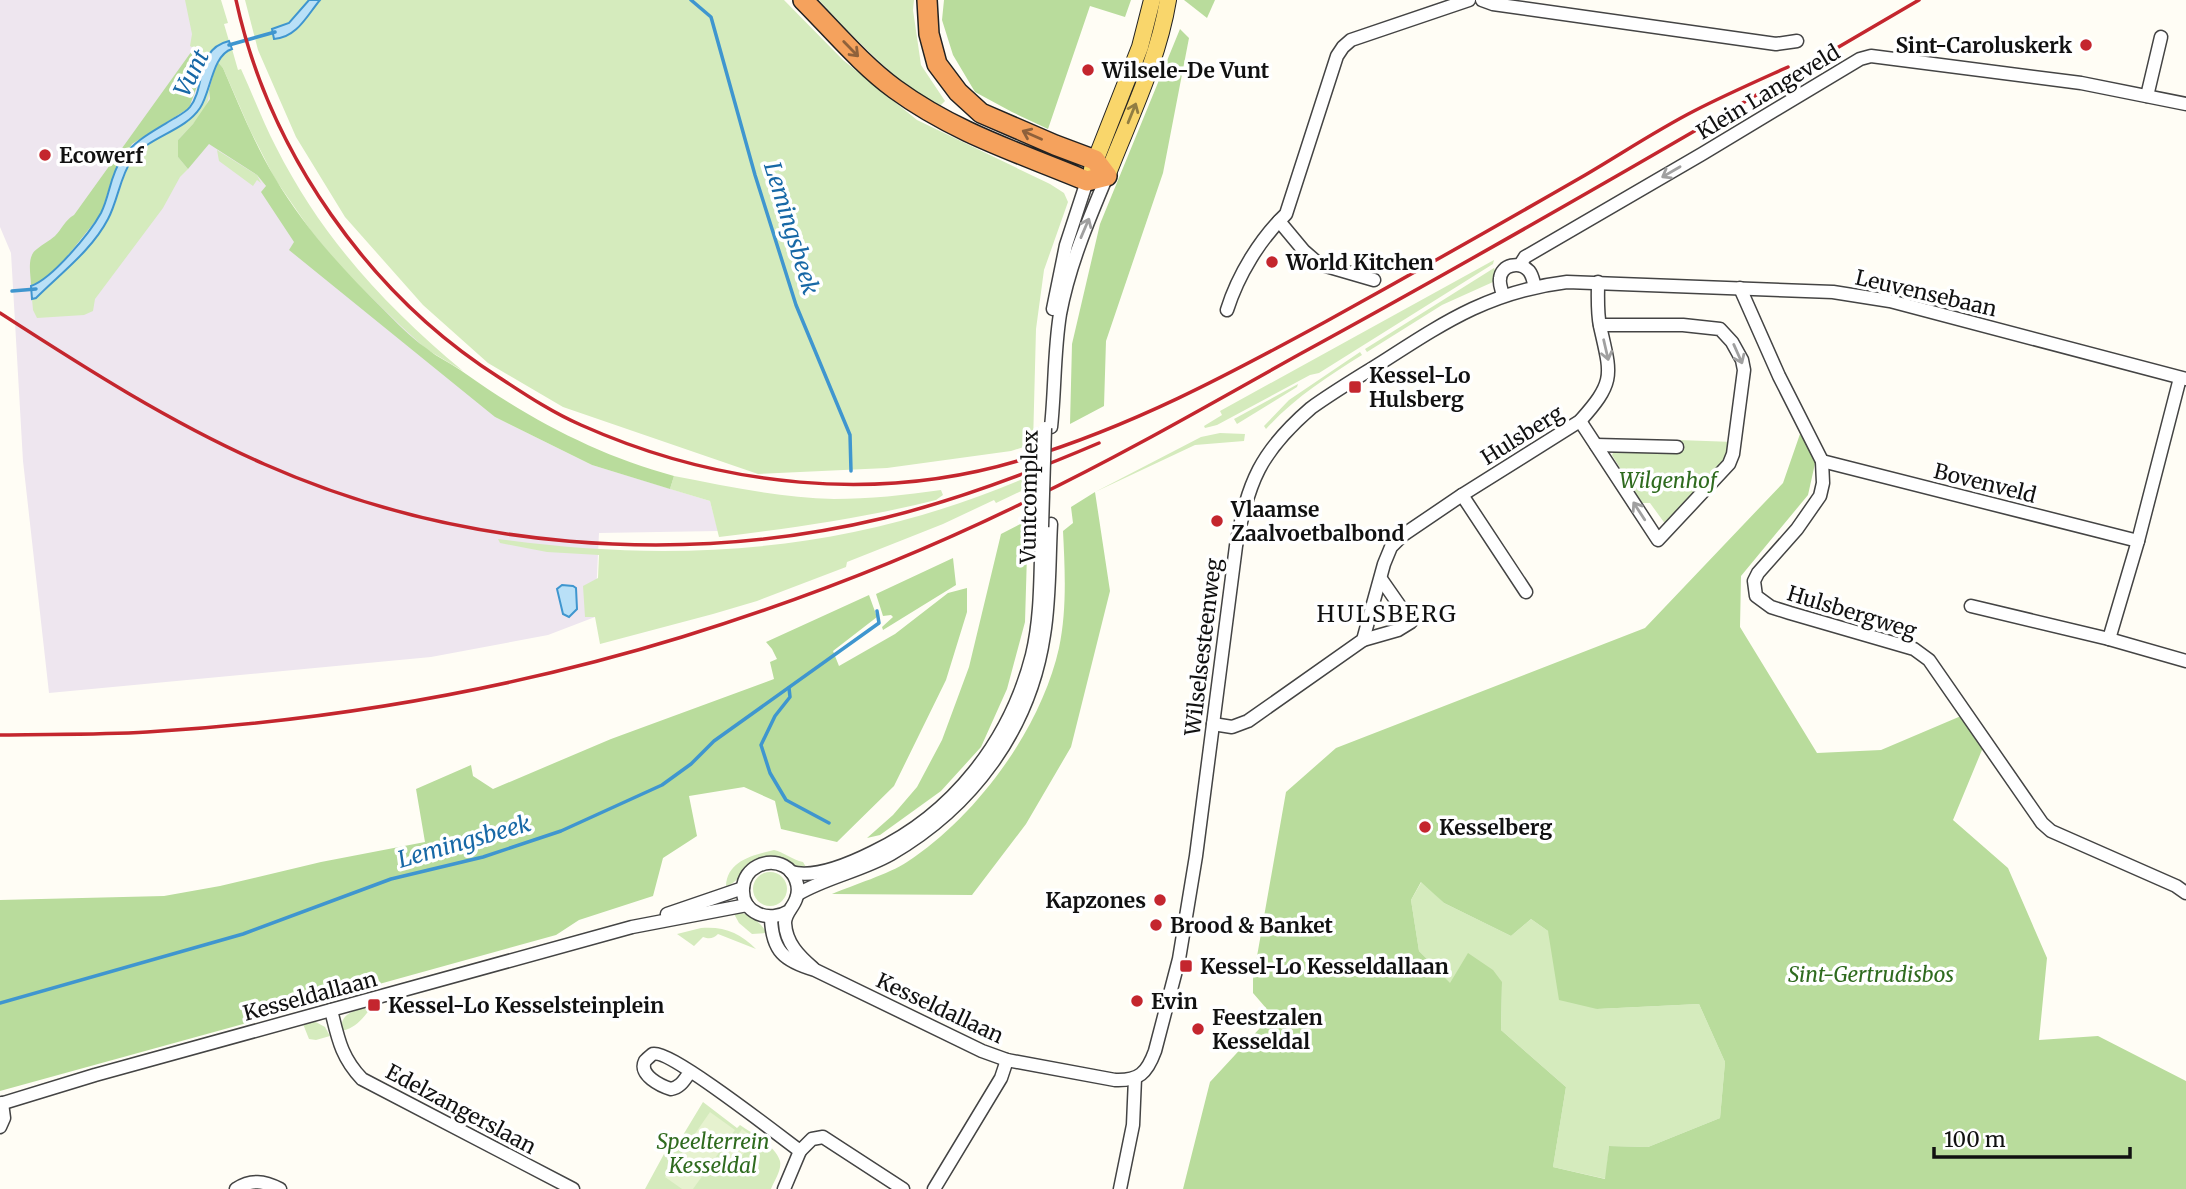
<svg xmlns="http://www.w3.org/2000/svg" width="2186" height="1189" viewBox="0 0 2186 1189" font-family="Merriweather,serif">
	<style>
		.industrial { fill: #eee6ef }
		.green { fill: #d5ebbd }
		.forest { fill: #b9dc9c; fill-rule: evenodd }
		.pitch { fill: #e6f2cf }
		.water { fill: #b9e0f7; stroke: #3f96cf; stroke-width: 2 }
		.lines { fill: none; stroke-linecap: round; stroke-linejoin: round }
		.stream { stroke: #3f96cf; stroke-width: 3.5 }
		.minor-casing { stroke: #444; stroke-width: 15 }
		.major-casing { stroke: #222; stroke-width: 18 }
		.highway-casing { stroke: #222; stroke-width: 22 }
		.minor { stroke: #fff; stroke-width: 12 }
		.major { stroke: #f9d66b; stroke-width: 16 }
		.highway { stroke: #f5a25d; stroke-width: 19 }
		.rail { stroke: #c4262e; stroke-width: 3.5 }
		.minor-bridge-casing { stroke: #444; stroke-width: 15; stroke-linecap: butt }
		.minor-bridge { stroke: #fff; stroke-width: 12 }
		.oneway { stroke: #8e613b }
		.oneway2 { stroke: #917d42 }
		.oneway3 { stroke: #a0a0a0 }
		.poi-dot { fill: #c4262e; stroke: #fff; stroke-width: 2.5 }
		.labels { text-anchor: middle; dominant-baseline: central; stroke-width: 7; stroke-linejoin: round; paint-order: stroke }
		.poi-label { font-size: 21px; font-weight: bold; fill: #111; stroke: #fff; text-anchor: start }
		.street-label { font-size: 21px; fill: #111; stroke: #fff }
		.park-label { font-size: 21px; font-style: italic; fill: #2f6b1f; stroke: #fff }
		.water-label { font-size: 23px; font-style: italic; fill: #1768a6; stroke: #fff }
		.neighbourhood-label { font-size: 23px; letter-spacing: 2px; fill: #111; stroke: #fff }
	</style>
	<rect width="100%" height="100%" fill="#fffdf5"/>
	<!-- industrial -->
	<polygon class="industrial" points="0,0 194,0 257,175 266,186 495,417 592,465 710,501 718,531 599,533 595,617 548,635 431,657 49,693 23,461 11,253 0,227"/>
	<!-- green -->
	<g class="green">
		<polygon points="185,0 221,0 228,23 224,24 229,41 221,43 208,56 190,46 192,34"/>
		<polygon points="245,0 784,0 843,60 917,120 1050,184 1064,193 1068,202 1044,270 1036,329 1033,444 1011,451 887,468 758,474 563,407 488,363 423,305 345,217 296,137 258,50"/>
		<path d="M 819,0 L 914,0 L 913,10 L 921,65 L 945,101 L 941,105 C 910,98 842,25 819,0 Z"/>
		<path d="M 232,49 L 238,70 L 241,69 C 253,95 263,122 276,147 C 322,238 385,306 463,371 L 426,349 L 401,326 L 344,271 L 311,231 L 275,179 L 250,130 L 223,68 L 217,61 L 222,55 Z"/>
		<path d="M 209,90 C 211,109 190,127 178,140 L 178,157 L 188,169 L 180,177 L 163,208 L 95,299 L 93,311 L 84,315 L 37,318 L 33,310 L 32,299 L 36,298 C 61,273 90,251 108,220 C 121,197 121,170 140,150 L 199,110 Z"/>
		<polygon points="217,150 257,175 261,183 257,180 253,186 219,161"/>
		<polygon points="1494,260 1493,264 1319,373 1310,375 1217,425 1205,428 1204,426 1222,415 1220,411"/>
		<polygon points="1494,268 1495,270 1493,282 1442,305 1367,352 1365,349"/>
		<path d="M 1360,352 L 1362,355 C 1327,377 1294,398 1266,429 L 1264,426 L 1289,400 Z"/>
		<polygon points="1298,384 1297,387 1237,424 1234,419"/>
		<polygon points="1220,433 1245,434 1244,441 1195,445 1095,492 1201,437"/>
		<polygon points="1678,440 1734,442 1733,454 1666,525 1650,503 1642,503 1640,501 1612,455 1614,451 1677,447"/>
		<path d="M 1032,475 L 1032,486 L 996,503 L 994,500 L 943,524 L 847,562 L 846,567 L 757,601 L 713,614 L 600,644 L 595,617 L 585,617 L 583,586 L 598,578 L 599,555 L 547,552 L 500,543 L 498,539 C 685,565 858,551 1032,475 Z"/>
		<path d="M 674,476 C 726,486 780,498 834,499 C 869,499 906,495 941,490 L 943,495 L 936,500 C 864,518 792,528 719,537 L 710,501 L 670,489 Z"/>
		<path d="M 774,850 C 784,852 792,860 803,862 L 806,867 C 791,869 780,854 764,857 C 743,860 743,882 726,886 C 727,861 752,855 774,850 Z"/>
		<circle cx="770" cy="889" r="17"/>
		<polygon points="1422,881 1444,903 1511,936 1531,919 1548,931 1597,1009 1699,1004 1725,1062 1720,1118 1648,1147 1609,1146 1606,1179 1553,1167 1566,1087 1501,1030 1502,982 1450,984 1419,951 1411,900"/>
		<path d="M 733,912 C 749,912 758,920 767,933 L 752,934 L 739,923 Z"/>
		<path d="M 701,928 C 724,926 740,933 756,949 L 718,934 C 713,939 709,939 703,937 L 694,946 L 677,934 Z"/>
		<path d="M 365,1008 L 366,1010 L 371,1008 C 362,1019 357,1027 342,1031 C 339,1015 352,1011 365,1008 Z"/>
		<polygon points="314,1021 325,1027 330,1036 316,1040 309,1039 303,1024"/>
		<path d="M 703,1102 L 737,1128 L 740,1125 C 753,1134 775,1145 780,1161 C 782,1170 774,1181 771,1189 L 645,1189 L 664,1154 L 674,1150 Z"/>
	</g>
	<!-- forest -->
	<g class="forest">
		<polygon points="944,0 1131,0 1125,17 1090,6 1048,129 1012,112 975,92 953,55 942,20"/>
		<polygon points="1184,0 1215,0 1207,18"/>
		<polygon points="1180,29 1189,38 1163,173 1106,341 1104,406 1070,424 1072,344 1100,224"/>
		<path d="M 194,48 L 208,56 L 189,108 L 132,144 L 111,182 L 101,214 L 61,264 L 39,283 L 31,286 C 31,275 26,256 37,249 C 43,244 49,241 55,236 C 62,229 65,220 74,215 Z"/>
		<path d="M 217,61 L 223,68 C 239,105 254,143 275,178 C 304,227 342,269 383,309 C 396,322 410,337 426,348 C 438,358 453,364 466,374 C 529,419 599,456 674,476 L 670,489 L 592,465 L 495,417 L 289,250 L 294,242 L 261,192 L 266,186 L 257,175 L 209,144 L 188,169 L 178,157 L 178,140 L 193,124 L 210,99 L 209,90 Z"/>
		<path d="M 1800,434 L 1816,459 L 1808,495 L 1741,576 L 1740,627 L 1817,753 L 1881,750 L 1961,716 L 1984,745 L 1953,820 L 2008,868 L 2047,958 L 2039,1040 L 2098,1036 L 2186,1081 L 2186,1189 L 1183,1189 L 1210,1082 L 1272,1015 L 1253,993 L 1253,979 L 1286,792 L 1336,748 L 1645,628 L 1783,483 ZM 1421,882 L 1444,903 L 1511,936 L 1531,919 L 1548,931 L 1559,1000 L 1597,1009 L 1699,1004 L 1725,1062 L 1720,1118 L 1648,1147 L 1609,1146 L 1605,1179 L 1553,1167 L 1566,1087 L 1501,1030 L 1502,982 L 1493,970 L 1468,953 L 1450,983 L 1419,951 L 1411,900 Z"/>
		<path d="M 1095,492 L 1110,591 L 1071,747 L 1026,824 L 972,895 L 832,894 C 853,885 889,874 907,862 C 976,817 1041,729 1059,648 C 1067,610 1065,570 1063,531 L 1073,523 L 1071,507 Z"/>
		<polygon points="1028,520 1025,622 1007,689 981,747 941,791 880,835 867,838 893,815 917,787 942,740 969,667 1001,534"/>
		<polygon points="953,558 956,585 883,630 882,627 893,617 891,615 883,616 876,594"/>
		<polygon points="967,588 967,612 946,680 894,786 837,842 781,829 775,801 744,787 689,796 697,836 663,858 653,896 579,920 556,935 372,986 322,993 254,1021 0,1091 0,900 164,896 220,886 321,862 425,842 416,789 471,765 473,776 493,789 611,739 774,679 770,662 777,659 772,649 766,642 869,595 877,617 833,651 839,666 895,634 948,593"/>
	</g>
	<!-- pitch -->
	<g class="pitch">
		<polygon points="710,1112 735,1130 693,1189 682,1189 665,1177"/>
		<polygon points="742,1129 754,1138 736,1165 724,1156"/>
	</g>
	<!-- water -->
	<g class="water">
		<path d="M 309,0 L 320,0 C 308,14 297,38 274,39 L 272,29 L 289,23 Z"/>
		<path d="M 229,41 L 232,49 C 212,55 211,92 200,108 C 184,132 149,136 132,159 C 120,177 118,200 108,219 C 92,250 61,273 36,298 L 32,299 L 31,286 C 52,279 90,233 101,213 C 110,195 110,175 122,158 C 135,140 154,131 173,119 C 178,116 186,112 190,107 C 206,87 195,49 229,41 Z"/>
		<polygon points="562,585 573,586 576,588 577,609 569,617 563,614 557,589"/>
	</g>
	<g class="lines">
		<!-- stream -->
		<g class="stream">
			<polyline points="691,0 711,17 755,175 796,305 850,435 851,471"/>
			<polyline points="229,45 275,32"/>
			<polyline points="12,291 36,289"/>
			<polyline points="789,688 790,697 775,716 761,745 770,773 786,800 829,823"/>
			<polyline points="0,1003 243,934 391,879 483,857 561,831 662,785 691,764 714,741 879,623 877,611"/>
		</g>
		<!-- minor casing -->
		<g class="minor-casing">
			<g id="minor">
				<polyline points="1482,0 1493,4 1776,44 1797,41"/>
				<polyline points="2147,96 2161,37"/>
				<polyline points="1279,221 1304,251 1319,264 1374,280"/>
				<polyline points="1520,265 1525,257 1702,154 1860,59 1871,56 2081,83 2186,104"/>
				<polyline points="1740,288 1779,376 1822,461 1823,483 1820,496 1797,529 1758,573 1754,581 1756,596 1771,607 1790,613 1914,649 1929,660 2042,823 2051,831 2176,886 2186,893"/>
				<path d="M 1503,296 C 1502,290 1499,284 1500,279 C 1501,264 1520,261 1529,271 C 1533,276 1533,281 1535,287"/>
				<polyline points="1053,309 1066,245 1087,181"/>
				<path d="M 1227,310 C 1238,275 1260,239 1286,214 L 1337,56 L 1343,47 L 1351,40 L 1469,0"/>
				<polyline points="1580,421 1658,540 1729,464 1733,454 1744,370 1742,360 1732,342 1720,329 1683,325 1600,325"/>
				<path d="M 1051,427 C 1055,390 1054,351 1060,314 C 1069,266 1088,221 1107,176"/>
				<polyline points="1596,445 1677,447"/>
				<polyline points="1822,461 2138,541"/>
				<polyline points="1462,495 1526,592"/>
				<polyline points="1971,606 2109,639 2186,661"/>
				<polyline points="2109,639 2138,541 2180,378"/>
				<polyline points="1363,640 1398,630 1411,622 1381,579"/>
				<path d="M 1213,724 L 1232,727 L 1248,721 L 1363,640 L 1384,564 L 1391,547 L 1403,535 L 1462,495 L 1580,421 C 1616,381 1611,375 1600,326 C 1597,312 1598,297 1598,282"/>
				<path d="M 791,872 C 816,879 851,863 873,852 C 953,814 1010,741 1032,655 C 1042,614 1040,569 1042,527"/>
				<path d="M 798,894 C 827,877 861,871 891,854 C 972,807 1030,730 1044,635 C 1050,599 1049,561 1051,524"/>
				<path d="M 789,911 C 770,923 741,914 743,888 C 744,868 767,857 784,866 C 795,872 801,887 796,899 C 793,908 785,913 785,923 C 786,943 799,956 813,968"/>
				<polyline points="667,914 743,888"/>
				<path d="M 771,918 C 772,951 784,961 815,970 L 982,1051 L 1007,1060 L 1115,1080 C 1139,1081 1147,1073 1155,1051 L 1179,959 L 1196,856 L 1236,546 C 1248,482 1260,452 1311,408 C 1336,390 1362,375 1387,359 C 1449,319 1493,291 1567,282 L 1833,292 L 1890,301 L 2186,379"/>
				<path d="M 331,1010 C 338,1038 341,1057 362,1079 L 573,1189"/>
				<path d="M 690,1072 C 684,1080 681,1087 671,1089 C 661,1086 638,1075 645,1061 C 647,1059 651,1055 653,1054 C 669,1049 781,1137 800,1151 L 812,1139 L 823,1137 L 903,1189"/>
				<polyline points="0,1104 95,1075 632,927 747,905"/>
				<polyline points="0,1127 4,1118 2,1103"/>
				<path d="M 236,1189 C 251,1179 264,1181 280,1189"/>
				<polyline points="784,1189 800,1151"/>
				<polyline points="934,1189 1001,1078 1007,1060"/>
				<polyline points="1120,1189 1133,1125 1135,1078"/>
			</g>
		</g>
		<!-- major casing -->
		<g class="major-casing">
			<g id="major">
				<polyline points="1092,169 1140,47 1152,0"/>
				<path d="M 1107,176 C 1129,119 1158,61 1168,0"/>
			</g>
		</g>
		<!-- highway casing -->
		<g class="highway-casing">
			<path id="highway" d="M 803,0 C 833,30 861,64 895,89 C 955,133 1020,153 1087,181 L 1107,176 L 1095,160 L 1055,145 L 981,113 L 958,92 L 937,64 L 929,34 L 927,0"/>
		</g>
		<!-- minor -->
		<use href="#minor" class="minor"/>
		<!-- major -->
		<use href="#major" class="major"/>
		<!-- highway -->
		<use href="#highway" class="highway"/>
		<!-- rail -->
		<g class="rail">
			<path d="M 236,0 C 269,152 369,295 500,378 C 526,395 553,413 581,425 C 720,487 878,504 1024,459 C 1132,426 1226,376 1325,322 C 1410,275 1495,227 1580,178 C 1618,156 1655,131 1694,111 C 1725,95 1757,81 1788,67"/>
			<path d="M 0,313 C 85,368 171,423 264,464 C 456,549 680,567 884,518 C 958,500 1029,473 1099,443"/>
			<path d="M 0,735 C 49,734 98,735 147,732 C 328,721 509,690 682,637 C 802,600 920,554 1033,498 C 1124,454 1212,403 1300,354 C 1509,240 1714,120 1919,0"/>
		</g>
		<!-- minor-bridge casing -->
		<g class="minor-bridge-casing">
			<polyline id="minor-bridge" points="1042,527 1045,428"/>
		</g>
		<!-- minor-bridge -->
		<use href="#minor-bridge" class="minor-bridge"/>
	</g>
	<!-- one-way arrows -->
	<defs><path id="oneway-shaft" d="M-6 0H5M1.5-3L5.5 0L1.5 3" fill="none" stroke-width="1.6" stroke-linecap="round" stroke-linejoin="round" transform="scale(1.75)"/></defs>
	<g class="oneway">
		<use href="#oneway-shaft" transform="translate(851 49) rotate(46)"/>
		<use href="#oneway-shaft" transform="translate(1032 135) rotate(-156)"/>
	</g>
	<use class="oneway2" href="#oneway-shaft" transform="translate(1132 113) rotate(-68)"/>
	<g class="oneway3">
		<use href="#oneway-shaft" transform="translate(1671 172) rotate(150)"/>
		<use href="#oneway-shaft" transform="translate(1085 228) rotate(-67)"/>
		<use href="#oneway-shaft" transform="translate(1606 350) rotate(77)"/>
		<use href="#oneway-shaft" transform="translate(1738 354) rotate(66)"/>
		<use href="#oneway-shaft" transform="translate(1639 511) rotate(-123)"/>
	</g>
	<!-- markers -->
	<g class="poi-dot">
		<circle cx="2086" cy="45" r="7"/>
		<circle cx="1088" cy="70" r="7"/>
		<circle cx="45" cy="155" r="7"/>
		<circle cx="1272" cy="262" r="7"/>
		<rect x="1348" y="380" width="14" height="14" rx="3.5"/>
		<circle cx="1217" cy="521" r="7"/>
		<circle cx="1425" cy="827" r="7"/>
		<circle cx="1160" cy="900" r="7"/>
		<circle cx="1156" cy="925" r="7"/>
		<rect x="1179" y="959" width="14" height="14" rx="3.5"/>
		<circle cx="1137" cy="1001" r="7"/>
		<rect x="367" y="998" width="14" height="14" rx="3.5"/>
		<circle cx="1198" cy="1029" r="7"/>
	</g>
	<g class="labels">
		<!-- poi labels -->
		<g class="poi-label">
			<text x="2072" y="45" text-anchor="end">Sint-Caroluskerk</text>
			<text x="1102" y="70">Wilsele-De Vunt</text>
			<text x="59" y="155">Ecowerf</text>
			<text x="1286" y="262">World Kitchen</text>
			<text x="1369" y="375">Kessel-Lo<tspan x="1369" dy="24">Hulsberg</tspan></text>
			<text x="1231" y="509">Vlaamse<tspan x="1231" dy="24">Zaalvoetbalbond</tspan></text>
			<text x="1439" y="827">Kesselberg</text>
			<text x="1146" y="900" text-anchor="end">Kapzones</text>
			<text x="1170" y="925">Brood &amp; Banket</text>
			<text x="1200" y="966">Kessel-Lo Kesseldallaan</text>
			<text x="1151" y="1001">Evin</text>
			<text x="388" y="1005">Kessel-Lo Kesselsteinplein</text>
			<text x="1212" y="1017">Feestzalen<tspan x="1212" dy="24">Kesseldal</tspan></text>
		</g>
		<!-- street labels -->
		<g class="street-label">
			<text transform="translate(1768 92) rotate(-31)">Klein Langeveld</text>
			<text transform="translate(1926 293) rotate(13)">Leuvensebaan</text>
			<text transform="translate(1522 435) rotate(-32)">Hulsberg</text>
			<text transform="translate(1985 483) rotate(14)">Bovenveld</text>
			<text transform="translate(1029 497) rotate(-89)">Vuntcomplex</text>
			<text transform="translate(1852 612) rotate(17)">Hulsbergweg</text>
			<text transform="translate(1203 647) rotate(-83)">Wilselsesteenweg</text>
			<text transform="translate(310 996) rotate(-15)">Kesseldallaan</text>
			<text transform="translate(940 1008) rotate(25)">Kesseldallaan</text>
			<text transform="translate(461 1109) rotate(28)">Edelzangerslaan</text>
		</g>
		<!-- park labels -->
		<g class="park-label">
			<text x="1668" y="480">Wilgenhof</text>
			<text x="1871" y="974">Sint-Gertrudisbos</text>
			<text x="713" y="1141">Speelterrein<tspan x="713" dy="24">Kesseldal</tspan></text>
		</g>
		<!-- water labels -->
		<g class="water-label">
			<text transform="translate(191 73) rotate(-63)">Vunt</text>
			<text transform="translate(792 228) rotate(73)">Lemingsbeek</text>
			<text transform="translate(464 841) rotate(-16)">Lemingsbeek</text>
		</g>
		<!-- neighbourhood labels -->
		<g class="neighbourhood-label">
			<text x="1387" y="613">HULSBERG</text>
		</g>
	</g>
	<!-- scale -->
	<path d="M1934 1147v10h196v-10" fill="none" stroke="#111111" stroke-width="3.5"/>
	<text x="1944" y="1147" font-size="21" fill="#111111" stroke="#ffffff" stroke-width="5" paint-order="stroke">100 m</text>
</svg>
